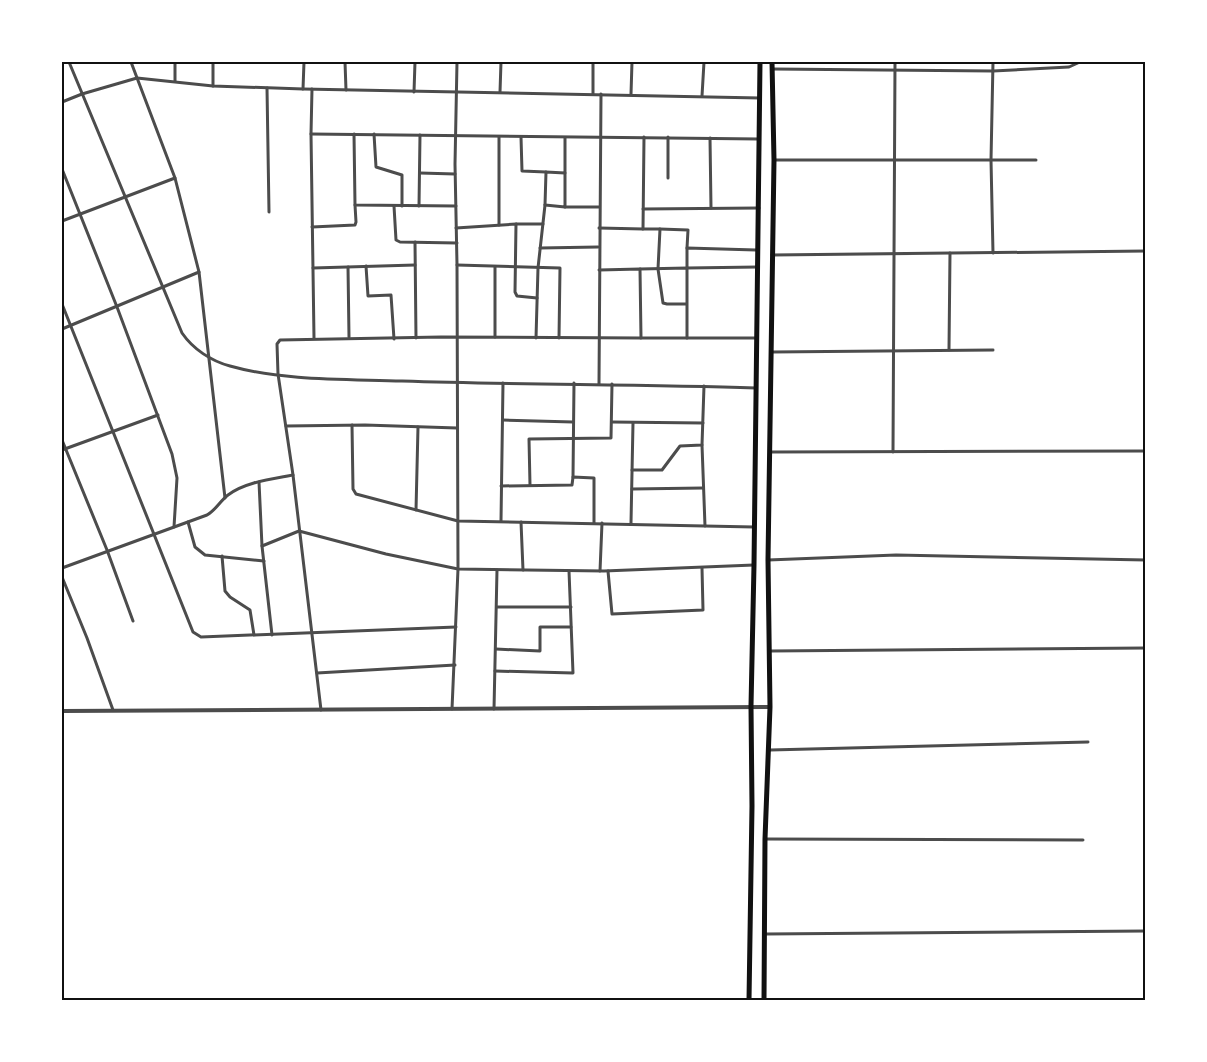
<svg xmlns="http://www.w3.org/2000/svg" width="1207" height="1062" viewBox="0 0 1207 1062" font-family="Bitter,serif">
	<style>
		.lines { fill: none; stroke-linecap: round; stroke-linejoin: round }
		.minor { stroke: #4c4c4c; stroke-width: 3 }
		.tertiary { stroke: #4c4c4c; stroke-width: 4 }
		.trunk { stroke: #111; stroke-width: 5 }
		.neatline { fill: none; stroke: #111; stroke-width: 2 }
	</style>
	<rect width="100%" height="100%" fill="#fff"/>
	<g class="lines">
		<!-- minor -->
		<g class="minor">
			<path d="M 69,62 L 182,333 C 193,349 211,361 230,366 C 283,381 347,379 402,381 C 520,385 638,384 756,388"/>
			<polyline points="131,62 175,178"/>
			<polyline points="175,62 175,81"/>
			<polyline points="213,62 213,86"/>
			<polyline points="345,62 346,90"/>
			<polyline points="993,62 991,160 993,253"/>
			<polyline points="773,69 993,71 1069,67 1080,62"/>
			<polyline points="267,88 269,212"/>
			<polyline points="303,89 304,62"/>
			<polyline points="312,89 311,134 314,338"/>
			<polyline points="414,92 415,62"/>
			<polyline points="500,92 501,62"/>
			<polyline points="593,94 593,62"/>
			<polyline points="631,94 632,62"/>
			<polyline points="702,96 704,62"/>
			<polyline points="62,102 82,94 137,78 213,86 303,89 760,98"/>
			<polyline points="311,134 759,139"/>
			<polyline points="354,134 355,205 456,206"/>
			<polyline points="374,134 376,167 402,175 402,206"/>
			<polyline points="499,137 499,225"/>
			<polyline points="521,137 522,171 546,172"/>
			<polyline points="668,137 668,178"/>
			<polyline points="710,138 711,208"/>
			<polyline points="774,160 1036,160"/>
			<polyline points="62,169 117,307 172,454 177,478 174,527"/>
			<polyline points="420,173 455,174"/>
			<polyline points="545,205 565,207 565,173"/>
			<polyline points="394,206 396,240 400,242 457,243"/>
			<polyline points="419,206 420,135"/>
			<polyline points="565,207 599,207"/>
			<polyline points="643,209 759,208"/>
			<polyline points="62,221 175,178 199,272 225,498"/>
			<polyline points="516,224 543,224"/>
			<polyline points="312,227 355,225 356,222 355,205"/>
			<polyline points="456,228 516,224 515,292 517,296 537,298"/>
			<polyline points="599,228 643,229 644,137"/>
			<polyline points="643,229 660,229 658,269 663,303 667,304 686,304"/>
			<polyline points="660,229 688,230 687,248"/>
			<polyline points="415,242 416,338"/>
			<polyline points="540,248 598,247"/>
			<polyline points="756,250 687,248 687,268 758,267"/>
			<polyline points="772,255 1146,251"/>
			<polyline points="457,265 560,268 559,338"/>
			<polyline points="366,266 368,296 391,295 394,339"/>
			<polyline points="348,267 349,337"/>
			<polyline points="313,268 415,265"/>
			<polyline points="640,269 687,268 687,338"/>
			<polyline points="62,304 193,632 201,637 456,627"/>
			<polyline points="62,329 199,272"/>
			<polyline points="495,337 495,267"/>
			<polyline points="536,338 538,268 545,205 546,172 565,173 565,138"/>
			<polyline points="641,338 756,338"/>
			<polyline points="949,350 950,253"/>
			<polyline points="772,352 993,350"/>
			<polyline points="599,384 601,94"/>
			<polyline points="503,420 573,422"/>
			<polyline points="612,422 703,423"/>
			<polyline points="352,425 353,489 356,494 458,521 754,527"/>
			<polyline points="286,426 365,425 457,428"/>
			<polyline points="62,440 107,550 133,621"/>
			<polyline points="702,445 705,526"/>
			<polyline points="62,450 158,415"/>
			<polyline points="771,452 1146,451"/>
			<polyline points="893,452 895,62"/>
			<polyline points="632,470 662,470 680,446 702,445 704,386"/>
			<polyline points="573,477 574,383"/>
			<polyline points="259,482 262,546 272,635"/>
			<polyline points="530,485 529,439 611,438 612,384"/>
			<polyline points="501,486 572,485 573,477 594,478 594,523"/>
			<polyline points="632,489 703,488"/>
			<polyline points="416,510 418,427"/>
			<polyline points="501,521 503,383"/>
			<polyline points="188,522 195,547 205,555 264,561"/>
			<polyline points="521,522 523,570"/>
			<polyline points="631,523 633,423"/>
			<polyline points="262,546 299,531 386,554 458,569 604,571 754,565"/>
			<polyline points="222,556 225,591 230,597 250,610 254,635"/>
			<polyline points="768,560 896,555 1146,560"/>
			<path d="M 62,568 L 207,515 C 216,510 220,501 228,495 C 245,482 272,479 293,475"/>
			<polyline points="600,571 602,523"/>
			<polyline points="608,571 612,614 703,610 702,568"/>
			<polyline points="62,577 87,638 113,710"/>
			<polyline points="497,607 571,607"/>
			<polyline points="496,649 540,651 540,627 571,627"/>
			<polyline points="770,651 1146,648"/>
			<polyline points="495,671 573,673 569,571"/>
			<polyline points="317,673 455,665"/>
			<polyline points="452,709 458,569 457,265 455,164 457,62"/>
			<polyline points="494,709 497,570"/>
			<polyline points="321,710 293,475 278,374 277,344 280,340 441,337 641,338 640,269 599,270"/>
			<polyline points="770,750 1088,742"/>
			<polyline points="765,839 1083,840"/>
			<polyline points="766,934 1146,931"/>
		</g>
		<!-- tertiary -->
		<polyline class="tertiary" points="62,711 770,707"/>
		<!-- trunk -->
		<g class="trunk">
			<polyline points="749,1000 752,806 751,706 754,565 760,62"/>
			<polyline points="764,1000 765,839 770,707 768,560 774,160 772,62"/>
		</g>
	</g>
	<!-- border -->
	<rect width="1207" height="1062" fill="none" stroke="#ffffff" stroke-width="126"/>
	<rect x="63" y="63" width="1081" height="936" class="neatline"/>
</svg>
